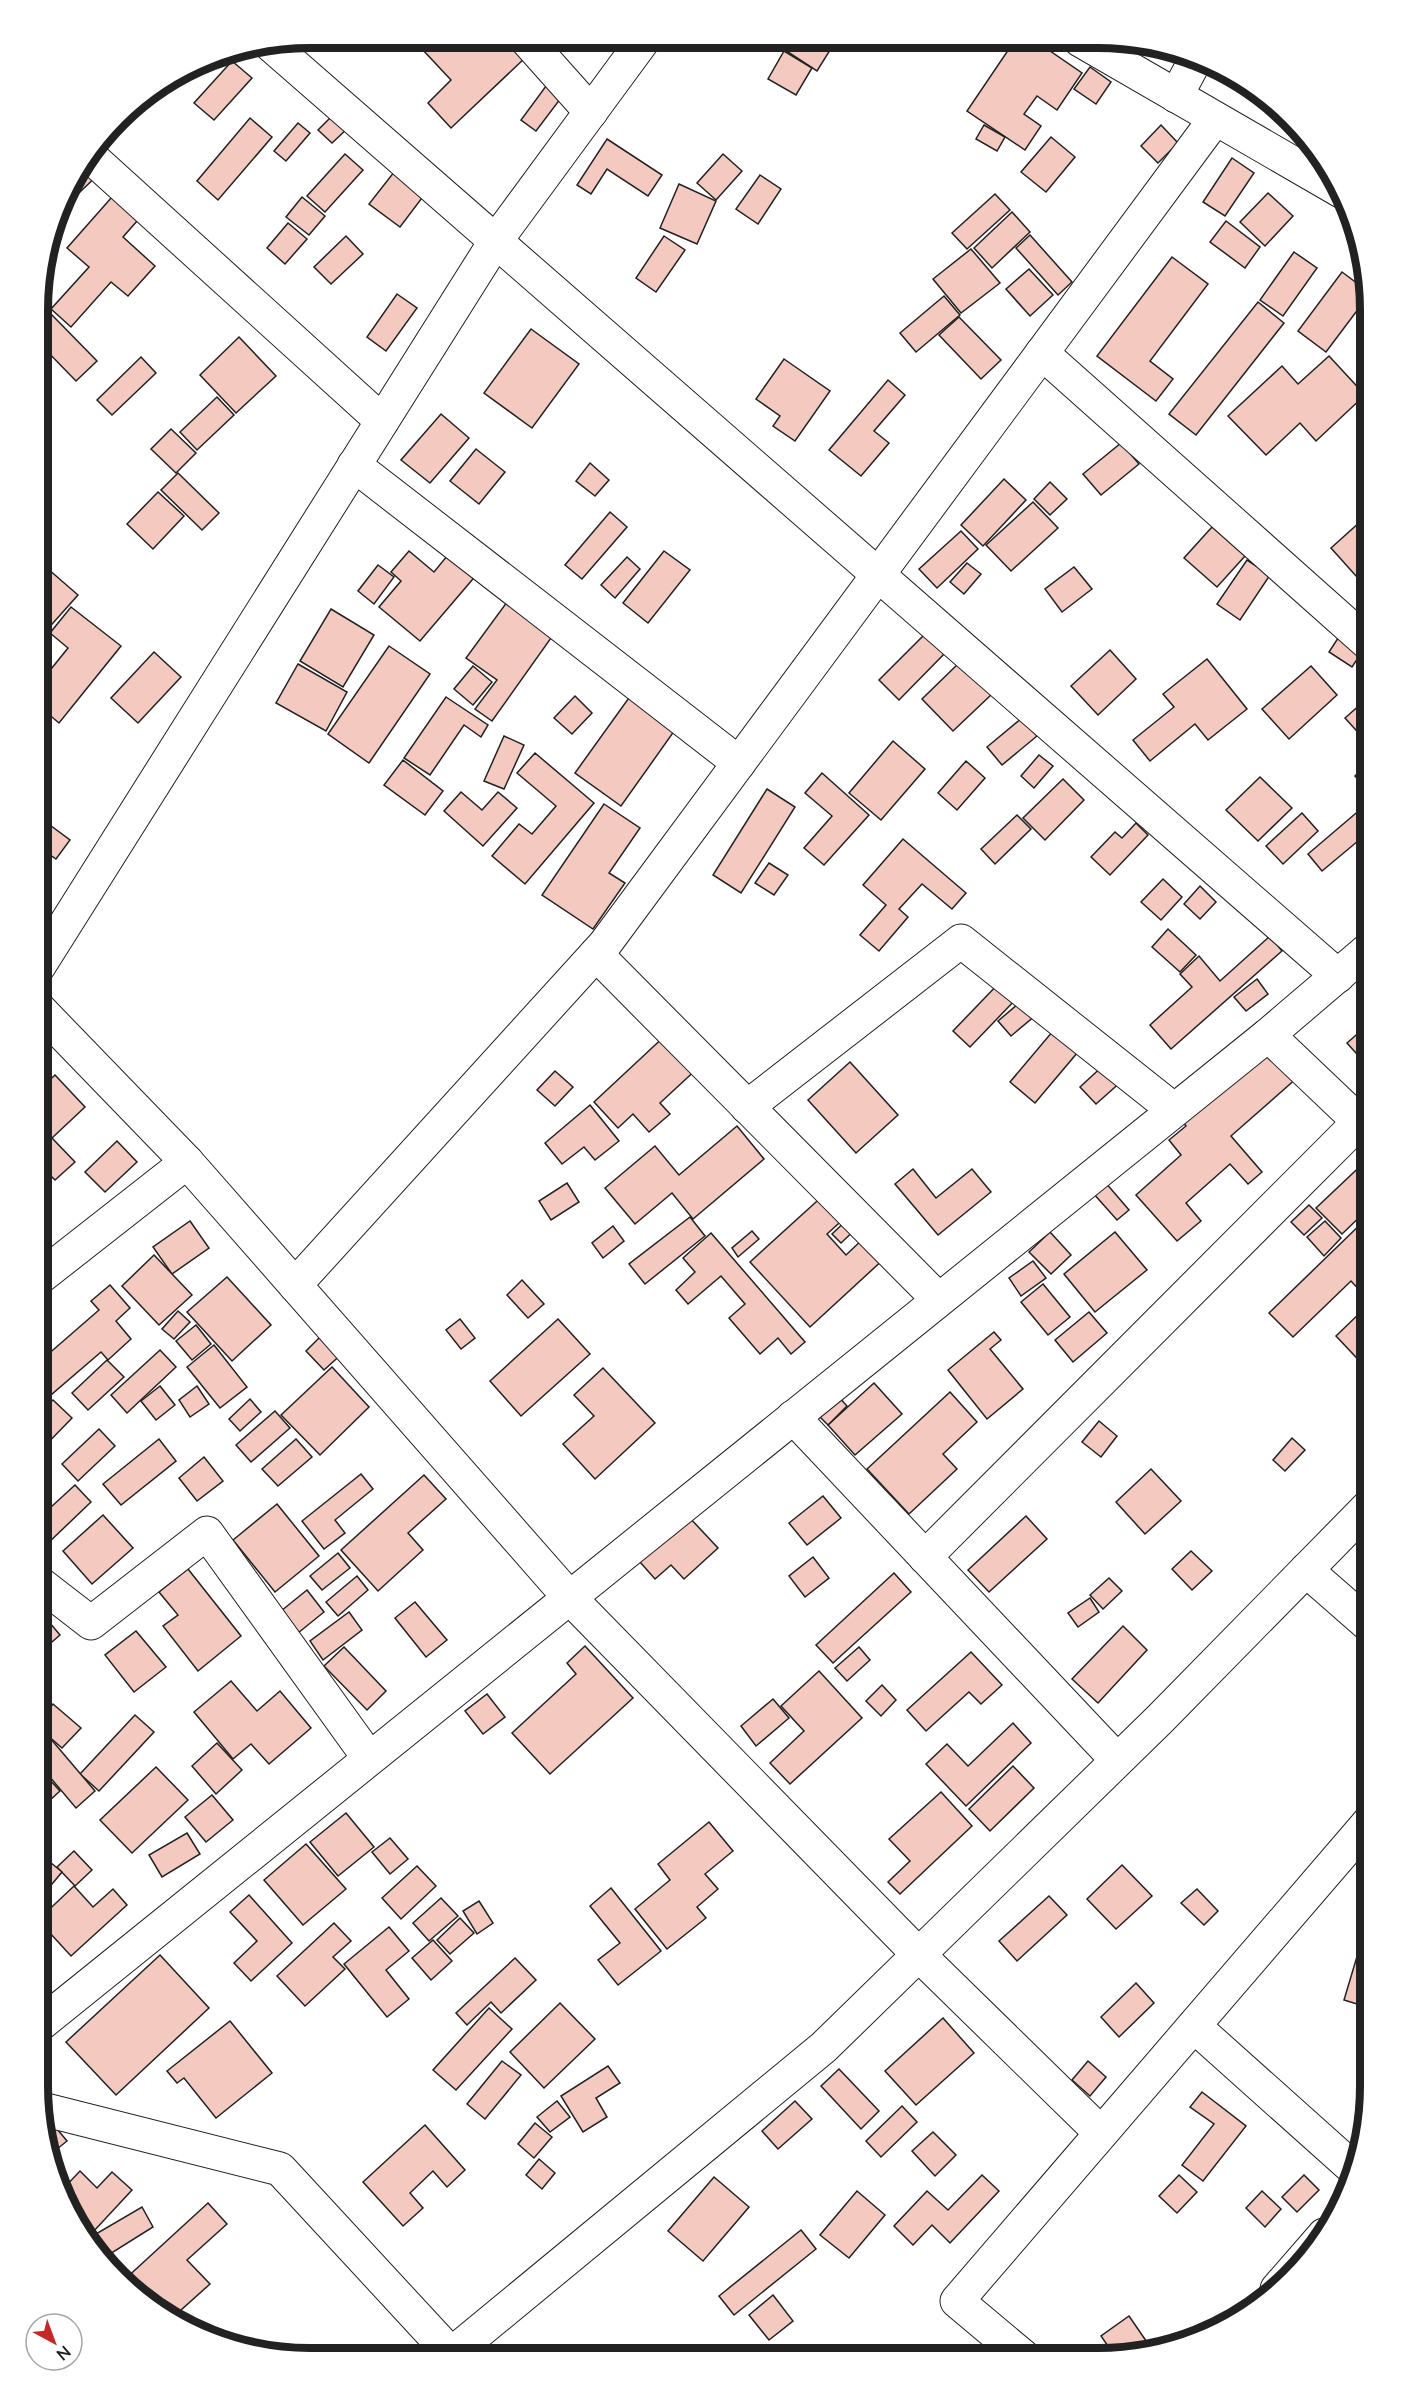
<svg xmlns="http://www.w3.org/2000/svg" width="1408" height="2396" viewBox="0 0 1408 2396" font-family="Lato,sans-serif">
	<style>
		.building { fill: #f3c9c0; stroke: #222; stroke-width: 1.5 }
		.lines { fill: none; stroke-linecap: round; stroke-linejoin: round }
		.minor-casing { stroke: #222; stroke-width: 35 }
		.minor { stroke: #fff; stroke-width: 33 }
		.rim { fill: none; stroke: #222; stroke-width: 8 }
	</style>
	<rect width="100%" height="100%" fill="#fff"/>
	<!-- building -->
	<g class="building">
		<polygon points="434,38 508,38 526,57 451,128 428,103 451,80 422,49"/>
		<polygon points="768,39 837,39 817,71"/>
		<polygon points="1015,40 1034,40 1082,73 1057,110 1037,96 1024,114 1041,126 1025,150 967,111"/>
		<polygon points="784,51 812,68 796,95 768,79"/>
		<polygon points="232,61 252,78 214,120 194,103"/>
		<polygon points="1090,67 1111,82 1096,104 1074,89"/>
		<polygon points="549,82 564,94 536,131 521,120"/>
		<polygon points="334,114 348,128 332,143 318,130"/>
		<polygon points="250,118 272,137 218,200 197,181"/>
		<polygon points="298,123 310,133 286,161 274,151"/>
		<polygon points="984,125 1005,137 997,151 976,139"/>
		<polygon points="1161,125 1178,143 1158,163 1141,146"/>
		<polygon points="1051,137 1075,157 1046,192 1021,172"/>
		<polygon points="607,139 662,175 648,196 607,169 591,194 577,185"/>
		<polygon points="345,154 363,170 325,212 307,196"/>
		<polygon points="723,154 742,171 716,200 697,183"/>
		<polygon points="90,157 103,170 59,212 66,189"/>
		<polygon points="1232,158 1254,173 1225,216 1203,202"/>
		<polygon points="398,167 428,190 400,227 369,204"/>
		<polygon points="760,175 781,189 758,224 736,209"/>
		<polygon points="679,184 716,201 697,244 660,228"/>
		<polygon points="119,189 145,212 123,237 155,266 128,296 111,282 71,327 51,309 89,267 67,248"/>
		<polygon points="1268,193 1293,216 1265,246 1240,222"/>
		<polygon points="995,194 1010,210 967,249 952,233"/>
		<polygon points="302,197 325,216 309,235 286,217"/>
		<polygon points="1012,212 1030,232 992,268 974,248"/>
		<polygon points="1226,221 1260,247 1245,268 1210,242"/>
		<polygon points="288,223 307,239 285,264 267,248"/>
		<polygon points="1030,235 1072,282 1058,295 1016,248"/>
		<polygon points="346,236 363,254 331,284 314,267"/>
		<polygon points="664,236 685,250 656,292 636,278"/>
		<polygon points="971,249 1000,283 961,313 933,279"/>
		<polygon points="1294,252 1317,268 1283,316 1260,300"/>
		<polygon points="1172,257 1208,284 1150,361 1173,379 1156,401 1097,356"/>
		<polygon points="1029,269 1053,295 1030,316 1006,289"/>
		<polygon points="1342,272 1366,290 1368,296 1326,352 1298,331"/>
		<polygon points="397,294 417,308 386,351 367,337"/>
		<polygon points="944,296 960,315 916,352 900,333"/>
		<polygon points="1258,302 1284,323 1196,435 1169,414"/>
		<polygon points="52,315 97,361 76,381 40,344 40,327"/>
		<polygon points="959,317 1001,360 981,379 939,335"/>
		<polygon points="531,329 579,364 532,428 484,393"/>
		<polygon points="239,337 276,376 236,413 200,375"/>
		<polygon points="1329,356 1365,395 1316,441 1300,423 1266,455 1228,416 1282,366 1298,384"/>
		<polygon points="141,357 156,373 112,415 97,400"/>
		<polygon points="784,359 830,391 795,441 773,426 780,416 756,399"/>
		<polygon points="888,380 905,395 874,431 889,443 861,476 829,450"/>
		<polygon points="217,397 234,415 197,450 180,432"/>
		<polygon points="441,414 469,438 430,483 401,460"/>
		<polygon points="171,429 196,453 176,473 151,449"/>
		<polygon points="1121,443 1139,464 1101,495 1083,474"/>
		<polygon points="476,449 505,472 479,504 450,481"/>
		<polygon points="590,463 609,480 595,496 576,481"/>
		<polygon points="178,473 219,513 202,530 161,490"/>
		<polygon points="1004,479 1026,500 983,546 961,525"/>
		<polygon points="1050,482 1067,499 1050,515 1034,499"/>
		<polygon points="158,492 184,516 153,549 127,524"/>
		<polygon points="1033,502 1058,528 1011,571 986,545"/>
		<polygon points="610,512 627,527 582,579 565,565"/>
		<polygon points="1370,513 1370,581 1365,586 1331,548"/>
		<polygon points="1212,527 1245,556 1217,587 1184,558"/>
		<polygon points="961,531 978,549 937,588 919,569"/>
		<polygon points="452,550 478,573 420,641 379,607 401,581 391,572 409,551 434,572"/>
		<polygon points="664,551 690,570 648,623 623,603"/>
		<polygon points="627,557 640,569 615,598 601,585"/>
		<polygon points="1247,560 1270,575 1240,620 1217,604"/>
		<polygon points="40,562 78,595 45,632 39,627"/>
		<polygon points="967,563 981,574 964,594 950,582"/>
		<polygon points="378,565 394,577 374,604 358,591"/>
		<polygon points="1074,567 1092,589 1062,612 1045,589"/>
		<polygon points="510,598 556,631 492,721 475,709 497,680 466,658"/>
		<polygon points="71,607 121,646 59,723 39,706 39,684 68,648 50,633"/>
		<polygon points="331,609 374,635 343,687 300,661"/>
		<polygon points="927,632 947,651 899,700 879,680"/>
		<polygon points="1342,632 1366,646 1352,667 1329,652"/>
		<polygon points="389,646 430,674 369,763 328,734"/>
		<polygon points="1110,650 1136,679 1098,715 1071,686"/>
		<polygon points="154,652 181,677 138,723 111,698"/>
		<polygon points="1207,659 1247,709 1208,740 1195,724 1150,761 1133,740 1174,707 1163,694"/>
		<polygon points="960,662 992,694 953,731 922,699"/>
		<polygon points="298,664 347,692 326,731 276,703"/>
		<polygon points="473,666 492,682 473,705 454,689"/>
		<polygon points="1311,666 1337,695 1289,739 1262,709"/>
		<polygon points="636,688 682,720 621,806 575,773"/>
		<polygon points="575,696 592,713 572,734 554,718"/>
		<polygon points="1370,696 1370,733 1364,739 1345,718"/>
		<polygon points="446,697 488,725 481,737 464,725 430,775 404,758"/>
		<polygon points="1022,718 1037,736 1002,765 987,747"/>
		<polygon points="504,736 524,745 504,789 484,781"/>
		<polygon points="893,741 925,769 881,820 849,793"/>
		<polygon points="535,753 594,803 525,884 492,856 519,824 532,834 556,806 517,773"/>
		<polygon points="1039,755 1053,766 1034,788 1021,776"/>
		<polygon points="403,760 443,791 425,815 384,785"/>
		<polygon points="966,761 985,778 957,810 938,793"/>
		<polygon points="1370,761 1370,792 1355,776"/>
		<polygon points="822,773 869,815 824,865 804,848 832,816 805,793"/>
		<polygon points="1260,777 1292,808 1258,841 1226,810"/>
		<polygon points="1063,779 1084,800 1045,840 1023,818"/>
		<polygon points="767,789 795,807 741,893 713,875"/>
		<polygon points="461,792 482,810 498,792 517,808 483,846 444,811"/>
		<polygon points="604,804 640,828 609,873 625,883 593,929 542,895"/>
		<polygon points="1362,808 1370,818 1370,831 1322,871 1308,854"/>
		<polygon points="1302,813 1318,831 1283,864 1266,846"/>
		<polygon points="1017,815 1031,829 995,864 981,849"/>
		<polygon points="39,817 70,840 56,859 39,847"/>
		<polygon points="1136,823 1148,835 1110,875 1091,857 1115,832 1122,838"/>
		<polygon points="903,839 966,893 952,909 922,884 899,909 908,917 879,951 860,935 886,905 863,885"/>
		<polygon points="769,863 788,875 774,895 755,883"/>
		<polygon points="1163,879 1182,897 1161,920 1141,902"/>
		<polygon points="1200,886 1216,902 1200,919 1184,904"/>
		<polygon points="1168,929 1196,955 1180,972 1152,947"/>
		<polygon points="1270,936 1282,951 1171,1049 1150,1025 1192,987 1180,974 1199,956 1220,981"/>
		<polygon points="1257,979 1268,994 1246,1011 1234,997"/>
		<polygon points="1001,981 1018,997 970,1047 953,1031"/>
		<polygon points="1024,999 1036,1015 1011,1036 998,1021"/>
		<polygon points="1370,1023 1370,1056 1364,1062 1347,1043"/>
		<polygon points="1058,1025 1083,1046 1035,1103 1010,1082"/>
		<polygon points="669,1032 700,1066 660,1103 670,1114 649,1132 633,1114 618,1128 594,1102"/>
		<polygon points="1269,1044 1298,1077 1231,1136 1262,1172 1248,1184 1230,1164 1186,1203 1201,1221 1177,1241 1136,1195 1181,1155 1169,1140 1186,1126 1182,1121"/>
		<polygon points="850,1062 898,1115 856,1153 808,1100"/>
		<polygon points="1107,1062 1123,1080 1096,1104 1080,1087"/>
		<polygon points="555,1071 573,1087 555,1106 537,1090"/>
		<polygon points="55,1075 85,1107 52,1138 75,1162 55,1180 41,1166 39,1168 39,1090"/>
		<polygon points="590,1105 619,1141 595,1160 584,1147 562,1164 545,1143"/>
		<polygon points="737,1126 764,1159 693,1219 672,1193 635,1224 605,1188 655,1146 679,1175"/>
		<polygon points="117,1141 137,1162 105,1192 85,1172"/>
		<polygon points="1370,1157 1370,1207 1342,1234 1316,1208"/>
		<polygon points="913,1169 936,1198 972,1169 991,1192 938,1235 895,1184"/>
		<polygon points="1105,1182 1129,1210 1117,1220 1093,1193"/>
		<polygon points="567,1183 579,1202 551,1220 539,1201"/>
		<polygon points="827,1192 848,1215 827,1234 846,1255 866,1236 886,1257 810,1327 750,1262"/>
		<polygon points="1309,1205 1322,1218 1304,1235 1291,1222"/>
		<polygon points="852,1215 860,1225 841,1243 832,1234"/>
		<polygon points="1370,1215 1370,1287 1363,1294 1351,1281 1293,1337 1269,1313"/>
		<polygon points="690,1217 705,1236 645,1284 629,1264"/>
		<polygon points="190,1221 209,1248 172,1274 153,1247"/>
		<polygon points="1325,1221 1341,1238 1324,1256 1307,1237"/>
		<polygon points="613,1226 624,1241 603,1258 592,1243"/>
		<polygon points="39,1231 45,1239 39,1244"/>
		<polygon points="752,1231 759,1239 738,1257 732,1248"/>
		<polygon points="1050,1232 1071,1255 1051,1274 1029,1252"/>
		<polygon points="1115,1232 1147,1270 1095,1312 1064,1274"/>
		<polygon points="711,1233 805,1342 791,1354 778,1338 760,1354 729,1318 745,1304 721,1276 688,1304 676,1290 695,1272 683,1258"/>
		<polygon points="154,1255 192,1295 159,1325 122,1286"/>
		<polygon points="1033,1261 1046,1278 1021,1296 1009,1278"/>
		<polygon points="227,1277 271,1325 232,1361 187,1312"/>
		<polygon points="522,1280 544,1304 528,1318 507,1295"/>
		<polygon points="1043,1284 1070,1317 1048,1335 1021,1302"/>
		<polygon points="110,1285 130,1308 116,1321 131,1339 108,1360 101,1352 38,1406 38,1363 99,1310 91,1301"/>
		<polygon points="1366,1307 1370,1312 1370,1372 1336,1336"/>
		<polygon points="178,1311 190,1322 174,1339 162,1329"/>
		<polygon points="1089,1312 1107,1333 1073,1362 1055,1340"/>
		<polygon points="460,1319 475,1338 461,1349 446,1330"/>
		<polygon points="558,1319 590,1354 521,1416 490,1381"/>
		<polygon points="196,1325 211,1344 192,1360 176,1341"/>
		<polygon points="326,1331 345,1351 324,1370 306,1351"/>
		<polygon points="994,1332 1001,1340 990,1349 1023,1389 987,1419 948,1370"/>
		<polygon points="214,1345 247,1387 220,1408 187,1367"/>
		<polygon points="160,1350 176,1367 127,1413 111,1395"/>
		<polygon points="107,1360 124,1377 88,1410 72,1393"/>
		<polygon points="332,1367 369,1407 320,1455 281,1415"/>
		<polygon points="603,1368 655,1423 595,1479 563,1444 594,1416 574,1395"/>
		<polygon points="874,1383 902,1414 855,1455 828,1425"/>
		<polygon points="160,1386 175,1405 156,1420 141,1401"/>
		<polygon points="197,1386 209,1404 190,1417 179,1400"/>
		<polygon points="834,1392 847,1406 828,1425 814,1411"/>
		<polygon points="950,1392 977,1422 943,1454 957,1469 909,1514 867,1469"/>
		<polygon points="250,1399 261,1412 240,1431 229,1419"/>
		<polygon points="53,1400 72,1418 38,1453 38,1414"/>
		<polygon points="275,1411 290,1428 251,1462 236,1445"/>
		<polygon points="1099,1421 1117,1436 1101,1457 1082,1442"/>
		<polygon points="99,1429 115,1446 78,1481 62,1464"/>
		<polygon points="1292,1438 1305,1450 1285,1471 1273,1460"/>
		<polygon points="159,1439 176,1461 121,1505 103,1484"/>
		<polygon points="296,1439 312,1457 278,1486 262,1469"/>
		<polygon points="204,1457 223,1481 197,1501 179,1478"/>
		<polygon points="1151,1469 1181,1501 1145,1534 1116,1502"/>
		<polygon points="361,1474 373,1489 335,1520 345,1533 324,1549 302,1521"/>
		<polygon points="424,1475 446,1499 408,1533 423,1550 378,1591 341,1550"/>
		<polygon points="75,1485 91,1502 45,1546 38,1539 38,1519"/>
		<polygon points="823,1496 841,1518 807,1545 789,1523"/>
		<polygon points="277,1504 319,1556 275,1592 233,1540"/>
		<polygon points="103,1515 133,1548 92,1584 63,1551"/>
		<polygon points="688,1516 718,1548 684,1579 671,1565 655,1579 640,1562"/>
		<polygon points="1026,1516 1047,1539 989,1592 968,1570"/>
		<polygon points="1191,1551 1212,1571 1192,1590 1172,1569"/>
		<polygon points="338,1553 350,1568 322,1590 310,1576"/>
		<polygon points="813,1557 829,1578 805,1597 789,1576"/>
		<polygon points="188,1569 241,1636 198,1671 163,1626 178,1615 159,1592"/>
		<polygon points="894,1573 911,1592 833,1663 816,1645"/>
		<polygon points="357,1576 368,1590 338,1616 326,1602"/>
		<polygon points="1109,1578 1122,1591 1103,1609 1090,1595"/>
		<polygon points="307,1590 324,1612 298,1633 281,1611"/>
		<polygon points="1090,1598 1099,1612 1078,1627 1068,1613"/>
		<polygon points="415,1602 447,1640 426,1657 395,1618"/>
		<polygon points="349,1612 362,1630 323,1660 310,1641"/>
		<polygon points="44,1616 60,1635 38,1654 38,1621"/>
		<polygon points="1123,1626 1147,1650 1098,1703 1072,1679"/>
		<polygon points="136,1631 166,1667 134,1692 105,1655"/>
		<polygon points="585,1646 633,1698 550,1774 512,1733 576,1674 567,1663"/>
		<polygon points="344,1647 386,1691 367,1710 324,1666"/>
		<polygon points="859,1647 870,1660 847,1681 835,1668"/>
		<polygon points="971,1652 1002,1685 981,1704 969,1692 926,1731 907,1710"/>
		<polygon points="819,1671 862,1718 790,1784 770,1763 804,1731 781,1706"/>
		<polygon points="231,1681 257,1711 280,1691 311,1728 269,1764 251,1744 233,1759 194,1712"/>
		<polygon points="882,1685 896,1700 881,1716 866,1701"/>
		<polygon points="487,1694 505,1717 483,1734 465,1711"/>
		<polygon points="773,1699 789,1718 756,1746 741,1726"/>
		<polygon points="53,1704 81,1728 62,1748 38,1727 38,1722"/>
		<polygon points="135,1715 154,1732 99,1791 80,1774"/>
		<polygon points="1013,1723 1031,1743 966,1806 926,1764 947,1744 968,1766"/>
		<polygon points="50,1738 95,1791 76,1808 38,1763 38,1748"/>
		<polygon points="217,1743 242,1770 216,1794 192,1766"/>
		<polygon points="1013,1766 1034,1788 990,1831 969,1809"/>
		<polygon points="38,1767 60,1791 38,1811"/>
		<polygon points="156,1767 188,1800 132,1853 100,1820"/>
		<polygon points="941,1792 972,1826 900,1894 888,1882 910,1861 889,1839"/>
		<polygon points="212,1795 233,1820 206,1842 185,1817"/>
		<polygon points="346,1813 374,1847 338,1876 310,1842"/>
		<polygon points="709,1822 733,1851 705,1874 718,1889 697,1907 706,1918 667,1949 635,1909 670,1880 658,1864"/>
		<polygon points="187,1833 200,1854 162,1877 149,1855"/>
		<polygon points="390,1838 408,1859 390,1874 372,1852"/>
		<polygon points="306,1844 346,1889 303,1925 264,1880"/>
		<polygon points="74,1851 92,1870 75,1886 57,1867"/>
		<polygon points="38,1852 62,1872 38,1901"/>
		<polygon points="1122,1865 1152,1896 1116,1929 1087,1899"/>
		<polygon points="417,1866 436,1886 401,1919 382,1898"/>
		<polygon points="74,1886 93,1907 113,1889 127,1905 71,1956 38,1920"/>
		<polygon points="611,1888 661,1951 618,1985 598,1960 620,1943 590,1906"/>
		<polygon points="1197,1889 1218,1911 1204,1925 1181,1903"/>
		<polygon points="249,1895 292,1943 251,1981 234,1963 257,1941 230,1912"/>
		<polygon points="1049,1896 1067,1915 1017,1961 999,1941"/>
		<polygon points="441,1898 458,1916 429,1941 413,1923"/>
		<polygon points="479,1901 493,1923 477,1934 463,1911"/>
		<polygon points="1370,1913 1370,2008 1344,2000"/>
		<polygon points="460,1918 474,1933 450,1954 437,1940"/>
		<polygon points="334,1923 351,1941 333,1957 345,1969 305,2006 277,1976"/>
		<polygon points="389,1927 409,1951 386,1970 409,1999 387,2017 344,1964"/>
		<polygon points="433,1940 452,1961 431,1980 412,1958"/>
		<polygon points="160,1955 209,2008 116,2095 66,2042"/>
		<polygon points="515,1958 536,1980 501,2013 491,2002 467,2025 456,2013"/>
		<polygon points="1136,1983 1154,2003 1119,2037 1101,2017"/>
		<polygon points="560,2003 595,2039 544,2088 510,2052"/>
		<polygon points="489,2008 512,2029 456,2090 433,2070"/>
		<polygon points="943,2018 974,2053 916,2105 885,2071"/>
		<polygon points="230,2021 272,2073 216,2118 184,2078 177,2083 167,2071"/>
		<polygon points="502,2061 521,2075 485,2119 467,2104"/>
		<polygon points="1088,2061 1106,2077 1090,2096 1072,2080"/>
		<polygon points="608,2066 620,2083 596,2098 607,2117 583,2132 561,2096"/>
		<polygon points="839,2069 879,2111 861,2129 821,2086"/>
		<polygon points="1202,2092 1246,2126 1203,2181 1182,2165 1214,2124 1190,2107"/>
		<polygon points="557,2101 570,2117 550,2132 537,2117"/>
		<polygon points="795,2101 812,2119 778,2149 762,2131"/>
		<polygon points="902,2106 917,2122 881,2157 866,2141"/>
		<polygon points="52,2123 67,2141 51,2154 46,2128"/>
		<polygon points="535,2123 552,2137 534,2158 518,2144"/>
		<polygon points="425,2125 465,2170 447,2187 433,2171 410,2193 423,2208 403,2226 363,2182"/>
		<polygon points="933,2132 956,2155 935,2176 912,2151"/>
		<polygon points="539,2159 555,2173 542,2189 526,2175"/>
		<polygon points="80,2171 97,2188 112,2172 132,2190 93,2232 70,2210 60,2192"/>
		<polygon points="982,2175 999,2191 950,2243 932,2225 913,2245 894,2226 927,2191 948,2210"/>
		<polygon points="1179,2175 1197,2192 1177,2213 1159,2196"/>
		<polygon points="1304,2175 1319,2190 1297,2212 1282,2197"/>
		<polygon points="714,2177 749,2207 703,2261 668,2231"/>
		<polygon points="857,2191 885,2215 849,2258 820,2235"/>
		<polygon points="1262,2191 1281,2209 1265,2227 1246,2208"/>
		<polygon points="208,2203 227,2224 187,2260 210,2284 172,2318 145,2302 123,2281"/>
		<polygon points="142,2207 153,2227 102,2259 89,2238"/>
		<polygon points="801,2230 816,2249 734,2315 719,2296"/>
		<polygon points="773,2295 793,2321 769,2340 749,2315"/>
		<polygon points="1129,2316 1151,2348 1114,2355 1101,2336"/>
	</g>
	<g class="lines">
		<!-- minor casing -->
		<g class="minor-casing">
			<g id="minor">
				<polyline points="525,38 591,112"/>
				<polyline points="1080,40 1341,191"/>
				<polyline points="271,45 1338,976"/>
				<polyline points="1176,96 1197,57"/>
				<polyline points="91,157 382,421"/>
				<polyline points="1042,353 1370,645"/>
				<polyline points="354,465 739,763"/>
				<polyline points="596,954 938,1299"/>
				<polyline points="39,966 495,242 645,38"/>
				<polyline points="39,1009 187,1162 569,1597 918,1954 1101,2133"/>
				<polyline points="1268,1035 1370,1132"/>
				<polyline points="747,1107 961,941 1174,1110"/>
				<polyline points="39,1278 187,1162"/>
				<polyline points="295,1285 605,944 1215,119"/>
				<polyline points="793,1417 1117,1760"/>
				<polyline points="925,1557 1359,1122"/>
				<polyline points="1306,1570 1370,1626"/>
				<polyline points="38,1582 91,1623 207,1533 369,1758"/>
				<polyline points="38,2026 1268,1035 1370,948"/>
				<polyline points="1194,2026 1355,2170"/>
				<polyline points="42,2109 280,2169 451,2354"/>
				<polyline points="1277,2289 1324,2235"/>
				<polyline points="448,2357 824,2047 1160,1719 1370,1505"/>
				<polyline points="1025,2358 957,2301 1370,1821"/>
			</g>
		</g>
		<!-- minor -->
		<use href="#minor" class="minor"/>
	</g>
	<!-- crop -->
	<path d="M0 0H1408V2396H0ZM310 48H1098A262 262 0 0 1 1360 310V2086A262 262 0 0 1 1098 2348H310A262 262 0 0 1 48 2086V310A262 262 0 0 1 310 48Z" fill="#fff" fill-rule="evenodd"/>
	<path class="rim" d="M310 48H1098A262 262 0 0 1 1360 310V2086A262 262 0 0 1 1098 2348H310A262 262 0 0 1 48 2086V310A262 262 0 0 1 310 48Z"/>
	<!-- north arrow -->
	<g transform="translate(54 2342) rotate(139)"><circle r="28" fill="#ffffff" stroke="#a7a7a7" stroke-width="1.5"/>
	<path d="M0-4.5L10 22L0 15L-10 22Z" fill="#c62828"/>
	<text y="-9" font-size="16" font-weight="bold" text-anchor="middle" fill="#222222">N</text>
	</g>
</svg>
